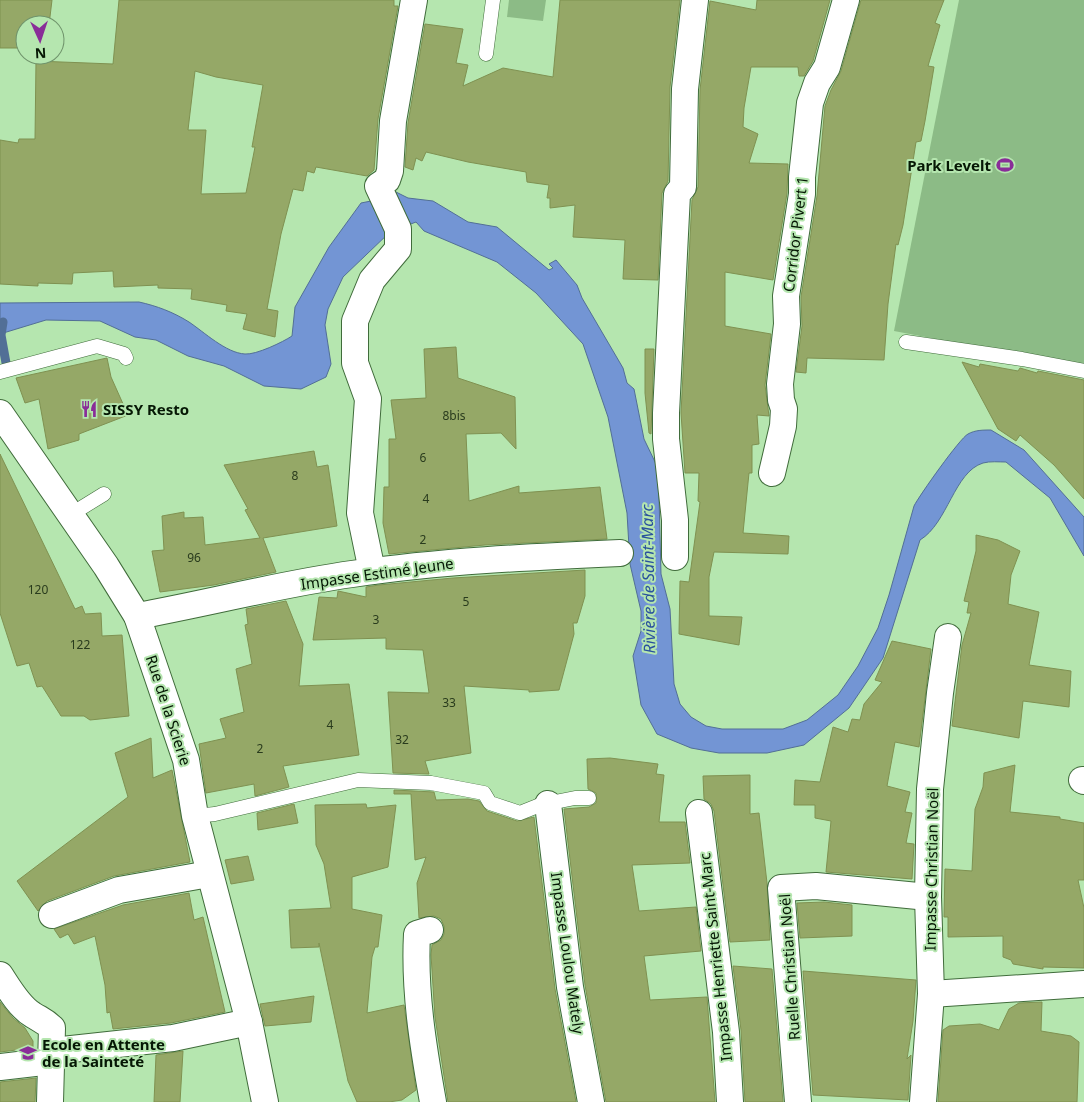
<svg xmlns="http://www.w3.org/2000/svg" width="1084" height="1102" viewBox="0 0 1084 1102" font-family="'Noto Sans',sans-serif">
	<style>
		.green { fill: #8cbb86 }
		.water { fill: #7395d4; stroke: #526f96 }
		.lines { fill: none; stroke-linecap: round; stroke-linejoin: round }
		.stream { stroke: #526f96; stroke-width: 9 }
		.building { fill: #95a867; stroke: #7f9151; fill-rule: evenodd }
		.lane-casing { stroke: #406c3b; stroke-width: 15 }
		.street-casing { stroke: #406c3b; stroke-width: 28 }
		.lane { stroke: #fff; stroke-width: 14 }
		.street { stroke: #fff; stroke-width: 26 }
		.labels { text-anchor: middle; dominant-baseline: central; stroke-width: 4; stroke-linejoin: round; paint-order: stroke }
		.number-label { font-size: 12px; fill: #293b1d }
		.poi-label { font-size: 15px; font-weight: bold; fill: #051704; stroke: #b5e6af; text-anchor: start }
		.street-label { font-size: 15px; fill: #051704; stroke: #b5e6af }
		.water-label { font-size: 16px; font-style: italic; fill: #29519d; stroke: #b5e6af }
	</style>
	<rect width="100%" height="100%" fill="#b5e6af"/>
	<!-- green -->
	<g class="green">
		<polygon points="509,0 546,0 543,21 507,17"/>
		<polygon points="959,0 1084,0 1084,367 894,331"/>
	</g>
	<!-- water -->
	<path class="water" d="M 390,189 L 408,198 L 433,201 L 468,222 L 497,227 L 549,270 L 553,268 L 549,264 L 556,260 L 577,285 L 582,298 L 623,368 L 627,383 L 634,389 L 644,439 L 656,464 L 659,496 L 661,574 L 670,609 L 674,684 L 680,704 L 691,717 L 706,726 L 722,729 L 783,729 L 807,720 L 838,695 L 858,666 L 878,628 L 889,595 L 914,506 C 919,496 960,438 968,434 C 975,430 983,430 991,430 L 1024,450 L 1084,517 L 1084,556 L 1050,498 L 1006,462 C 999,462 990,461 983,463 C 954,472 948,523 920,540 L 883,658 L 849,708 L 804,745 L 767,753 L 719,753 L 691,748 L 657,734 L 641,705 L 633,656 L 641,631 L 641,611 L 630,564 L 627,513 L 608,417 L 583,344 L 536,293 L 497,262 L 424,231 L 416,222 L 390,232 L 343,277 L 328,309 L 325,325 L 331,364 L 326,377 L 301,389 L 264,386 L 224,366 L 188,356 L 156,340 L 135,337 L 100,321 L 46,320 L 0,334 L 0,303 L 139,302 C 157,306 173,312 189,322 C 204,332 226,353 245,354 C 256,355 283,342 292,336 L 295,307 L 329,247 L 361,203 L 376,200 Z"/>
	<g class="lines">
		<!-- stream -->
		<polyline class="stream" points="3,322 1,335 6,363"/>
	</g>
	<!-- building -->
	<g class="building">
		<polygon points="0,0 52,0 49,25 25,25 25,48 0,48"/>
		<path d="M 119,0 L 394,0 L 394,6 L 398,6 L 378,119 L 374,170 L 367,176 L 316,167 L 314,173 L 307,171 L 303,191 L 293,189 L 281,234 L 267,309 L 278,311 L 275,337 L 243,329 L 247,314 L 226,311 L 227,305 L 191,299 L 192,289 L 158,288 L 158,285 L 114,287 L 113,271 L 73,273 L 72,284 L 38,283 L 38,286 L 0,284 L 0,140 L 18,143 L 19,139 L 35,139 L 36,61 L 113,64 ZM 195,71 L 216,77 L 263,85 L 252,147 L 255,147 L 246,193 L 201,194 L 206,130 L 188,130 Z"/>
		<polygon points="560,0 680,0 670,87 668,181 662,193 658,280 623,279 625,240 573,237 575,205 550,208 550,198 547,198 549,185 527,182 526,172 468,162 426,152 422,161 416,158 413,170 405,167 408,123 425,24 463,29 456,63 468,65 463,86 503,68 553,77"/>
		<polygon points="757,0 830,0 813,61 804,76 799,76 798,67 751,67 744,108 743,127 758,134 749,163 788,164 787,193 773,280 725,272 725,326 771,334 765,385 769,416 757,415 759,444 752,445 752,473 749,473 743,533 789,536 788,554 714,552 709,577 709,616 742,617 739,645 679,634 680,581 689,582 700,502 698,501 699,473 685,473 681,413 692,200 698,187 700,90 710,1 756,10"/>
		<polygon points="861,0 944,0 935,23 940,25 928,66 934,67 925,121 921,141 916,142 903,225 898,245 896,244 888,304 884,360 807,358 806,373 796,372 802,326 801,297 817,196 825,106 831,90 841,71"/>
		<polygon points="456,347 458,378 515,397 516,449 501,433 466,434 469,501 519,486 519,493 600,487 607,539 485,545 389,554 383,523 384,487 389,487 389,439 396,439 391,400 426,398 424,349"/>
		<polygon points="645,349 654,349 651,434 649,433 645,393"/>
		<polygon points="107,358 111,377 128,415 79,434 79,440 48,449 39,399 25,403 16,378"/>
		<polygon points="962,362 979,367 980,364 1018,371 1020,368 1037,373 1038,371 1084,380 1084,499 1054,465 1020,435 1016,441 998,429"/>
		<polygon points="314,451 317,467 328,465 337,526 263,538 276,572 214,585 160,592 152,551 164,550 162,516 184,512 184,518 203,517 205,545 260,538 245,510 248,509 224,465"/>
		<polygon points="0,454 75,609 82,606 85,614 101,613 102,636 122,635 129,716 90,720 84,716 61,716 42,686 37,687 29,663 17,666 0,613"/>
		<polygon points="976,535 998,540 1020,551 1011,575 1008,604 1039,612 1029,665 1071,671 1069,707 1023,701 1019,738 952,726 962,645 971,613 967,613 969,602 964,601 976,551"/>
		<polygon points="585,570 585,596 577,623 573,623 574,634 559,690 529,692 529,690 464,686 471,753 425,761 429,774 393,773 388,692 429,693 423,650 386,649 386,638 313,640 319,597 337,598 338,591 366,597 366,587 379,585 453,578"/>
		<polygon points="286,601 303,644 299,686 349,684 359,755 283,766 289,787 255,796 254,784 206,793 199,744 226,738 220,719 244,712 236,669 252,664 245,625 248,624 246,609"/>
		<polygon points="892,641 931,649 919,747 895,742 887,786 910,792 905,812 912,813 906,843 914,844 912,879 826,872 831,821 815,818 815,805 794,805 795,780 820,782 833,727 848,732 852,719 860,720 864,704 882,682 875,680"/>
		<polygon points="151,738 153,778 172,770 190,862 114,876 47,901 38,911 17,881 128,797 115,753"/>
		<polygon points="610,758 658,764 656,774 664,775 659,822 685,822 690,863 632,865 639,911 696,907 701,951 644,956 650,1000 707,997 715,1102 606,1102 585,985 564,809 589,807 596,803 596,793 588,789 587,759"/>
		<polygon points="1015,765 1010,812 1060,817 1060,819 1084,823 1084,880 1078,880 1084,908 1084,968 1043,967 1043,969 1013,964 1011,960 1003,957 1003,936 948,937 948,917 944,917 945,869 972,871 975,809 983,787 984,773"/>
		<polygon points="750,775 750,814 759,813 767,883 770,940 730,942 714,811 711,804 704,799 703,776"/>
		<polygon points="394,790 434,792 436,800 468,799 479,801 487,811 517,821 534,817 555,989 576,1102 448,1102 435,1017 431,955 432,945 441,940 444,934 444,926 441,919 434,916 419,918 417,883 426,857 415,860 411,794 394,794"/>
		<polygon points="294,804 298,823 258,830 257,813"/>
		<polygon points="366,804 367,808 396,805 388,867 352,877 352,909 382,915 378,947 375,947 372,957 367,1013 404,1005 416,1090 402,1100 389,1102 357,1102 348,1081 319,943 319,947 291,948 289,910 331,908 324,864 316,845 315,805"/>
		<polygon points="248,856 254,880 231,884 225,860"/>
		<polygon points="189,893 194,920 203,917 225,1012 171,1023 113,1029 110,1012 107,1013 105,985 95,936 74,944 68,934 60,938 54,929 123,905"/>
		<polygon points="824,902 852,905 852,936 800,938 797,903"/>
		<polygon points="733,966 772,969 783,1102 745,1102 741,1030"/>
		<polygon points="803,971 916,980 913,1021 907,1059 911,1055 908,1100 813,1095"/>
		<polygon points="314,996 311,1022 265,1026 260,1004"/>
		<polygon points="0,1002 13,1018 25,1028 33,1041 33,1048 0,1052"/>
		<polygon points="1042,1002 1041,1031 1071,1036 1079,1042 1077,1102 938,1102 943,1030 949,1026 980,1024 999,1030 1009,1009 1019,1003"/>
		<polygon points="183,1051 180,1102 154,1102 156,1055"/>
		<polygon points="36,1078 35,1102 0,1102 0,1082"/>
	</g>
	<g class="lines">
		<!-- lane casing -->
		<g class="lane-casing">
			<g id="lane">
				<polyline points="486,54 493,0"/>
				<polyline points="906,342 1022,359 1084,371"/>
				<polyline points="0,372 97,346 124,354 126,358"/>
				<polyline points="70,515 104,494"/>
				<polyline points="195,816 215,814 358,780 431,783 484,793 490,803 520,813 540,805 575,798 589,798"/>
			</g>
		</g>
		<!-- street casing -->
		<g class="street-casing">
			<g id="street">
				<polyline points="0,413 106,566 137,616 186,760 195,816 249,1022 265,1102"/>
				<polyline points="772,473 783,426 784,409 781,400 780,384 787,324 786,296 802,194 802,177 810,103 817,83 827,67 846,0"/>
				<polyline points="675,557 675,520 666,439 666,413 677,194 683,187 685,89 695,0"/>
				<polyline points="372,571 360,513 368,399 355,363 355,321 372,280 398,249 398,229 378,186 387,180 390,171 393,121 414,0"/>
				<path d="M 137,616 C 209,603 280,584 352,574 C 441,561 530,557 620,553"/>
				<polyline points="1082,780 1084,781"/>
				<polyline points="548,804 570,987 591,1102"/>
				<polyline points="699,813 726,1032 730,1102"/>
				<polyline points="52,915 119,890 209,874"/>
				<path d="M 430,930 L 417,934 C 414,991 423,1046 433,1102"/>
				<path d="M 0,975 C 8,987 19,1007 33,1015 C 41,1020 45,1021 52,1028 L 50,1102"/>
				<polyline points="931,994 1084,984"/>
				<polyline points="53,1051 173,1038 249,1022"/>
				<polyline points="0,1067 52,1061"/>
				<polyline points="798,1102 781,888 816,886 928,897"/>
				<polyline points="923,1102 931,994 928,897 930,789 940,693 948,637"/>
			</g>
		</g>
		<!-- lane -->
		<use href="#lane" class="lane"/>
		<!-- street -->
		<use href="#street" class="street"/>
	</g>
	<!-- icons -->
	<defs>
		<g id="stadium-bare" transform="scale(1.35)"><path d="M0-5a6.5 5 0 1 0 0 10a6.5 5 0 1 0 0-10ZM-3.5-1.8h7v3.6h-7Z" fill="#892d98" stroke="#b5e6af" stroke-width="2.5" paint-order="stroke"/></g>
		<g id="restaurant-bare" transform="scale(1.35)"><path d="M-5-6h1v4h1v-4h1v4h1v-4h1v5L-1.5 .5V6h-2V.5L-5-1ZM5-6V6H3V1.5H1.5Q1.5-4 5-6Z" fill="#892d98" stroke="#b5e6af" stroke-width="2.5" paint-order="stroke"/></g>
		<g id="school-bare" transform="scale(1.35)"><path d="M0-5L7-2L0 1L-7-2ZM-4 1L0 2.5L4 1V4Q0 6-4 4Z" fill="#892d98" stroke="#b5e6af" stroke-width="2.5" paint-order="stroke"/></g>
	</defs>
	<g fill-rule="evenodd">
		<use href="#stadium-bare" x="1005" y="165"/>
		<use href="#restaurant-bare" x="89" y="409"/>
		<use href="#school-bare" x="28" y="1053"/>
	</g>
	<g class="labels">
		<!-- number labels -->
		<g class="number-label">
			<text x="454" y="415">8bis</text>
			<text x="423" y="457">6</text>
			<text x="295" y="475">8</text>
			<text x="426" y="498">4</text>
			<text x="423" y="539">2</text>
			<text x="194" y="557">96</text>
			<text x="38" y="589">120</text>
			<text x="466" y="601">5</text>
			<text x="376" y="619">3</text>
			<text x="80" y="644">122</text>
			<text x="449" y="702">33</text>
			<text x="330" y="724">4</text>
			<text x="402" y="739">32</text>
			<text x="260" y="748">2</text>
		</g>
		<!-- poi labels -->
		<g class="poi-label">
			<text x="991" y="165" text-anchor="end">Park Levelt</text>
			<text x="103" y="409">SISSY Resto</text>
			<text x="42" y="1044">Ecole en Attente<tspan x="42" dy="17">de la Sainteté</tspan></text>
		</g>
		<!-- street labels -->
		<g class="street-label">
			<text transform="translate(795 234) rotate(-83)">Corridor Pivert 1</text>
			<text transform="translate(377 573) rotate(-8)">Impasse Estimé Jeune</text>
			<text transform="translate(169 710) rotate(72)">Rue de la Scierie</text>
			<text transform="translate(931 869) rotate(-89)">Impasse Christian Noël</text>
			<text transform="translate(568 953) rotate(82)">Impasse Loulou Mately</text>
			<text transform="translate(715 957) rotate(-96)">Impasse Henriette Saint-Marc</text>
			<text transform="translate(789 967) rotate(-94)">Ruelle Christian Noël</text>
		</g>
		<!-- water labels -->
		<g class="water-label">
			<text transform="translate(648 579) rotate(-91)">Rivière de Saint-Marc</text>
		</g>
	</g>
	<!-- north arrow -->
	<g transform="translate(40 40) rotate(177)"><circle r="24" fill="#b5e6af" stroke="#6f936b"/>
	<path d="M0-4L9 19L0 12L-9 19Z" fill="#892d98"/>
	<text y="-8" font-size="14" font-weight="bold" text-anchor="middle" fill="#051704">N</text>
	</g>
</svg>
